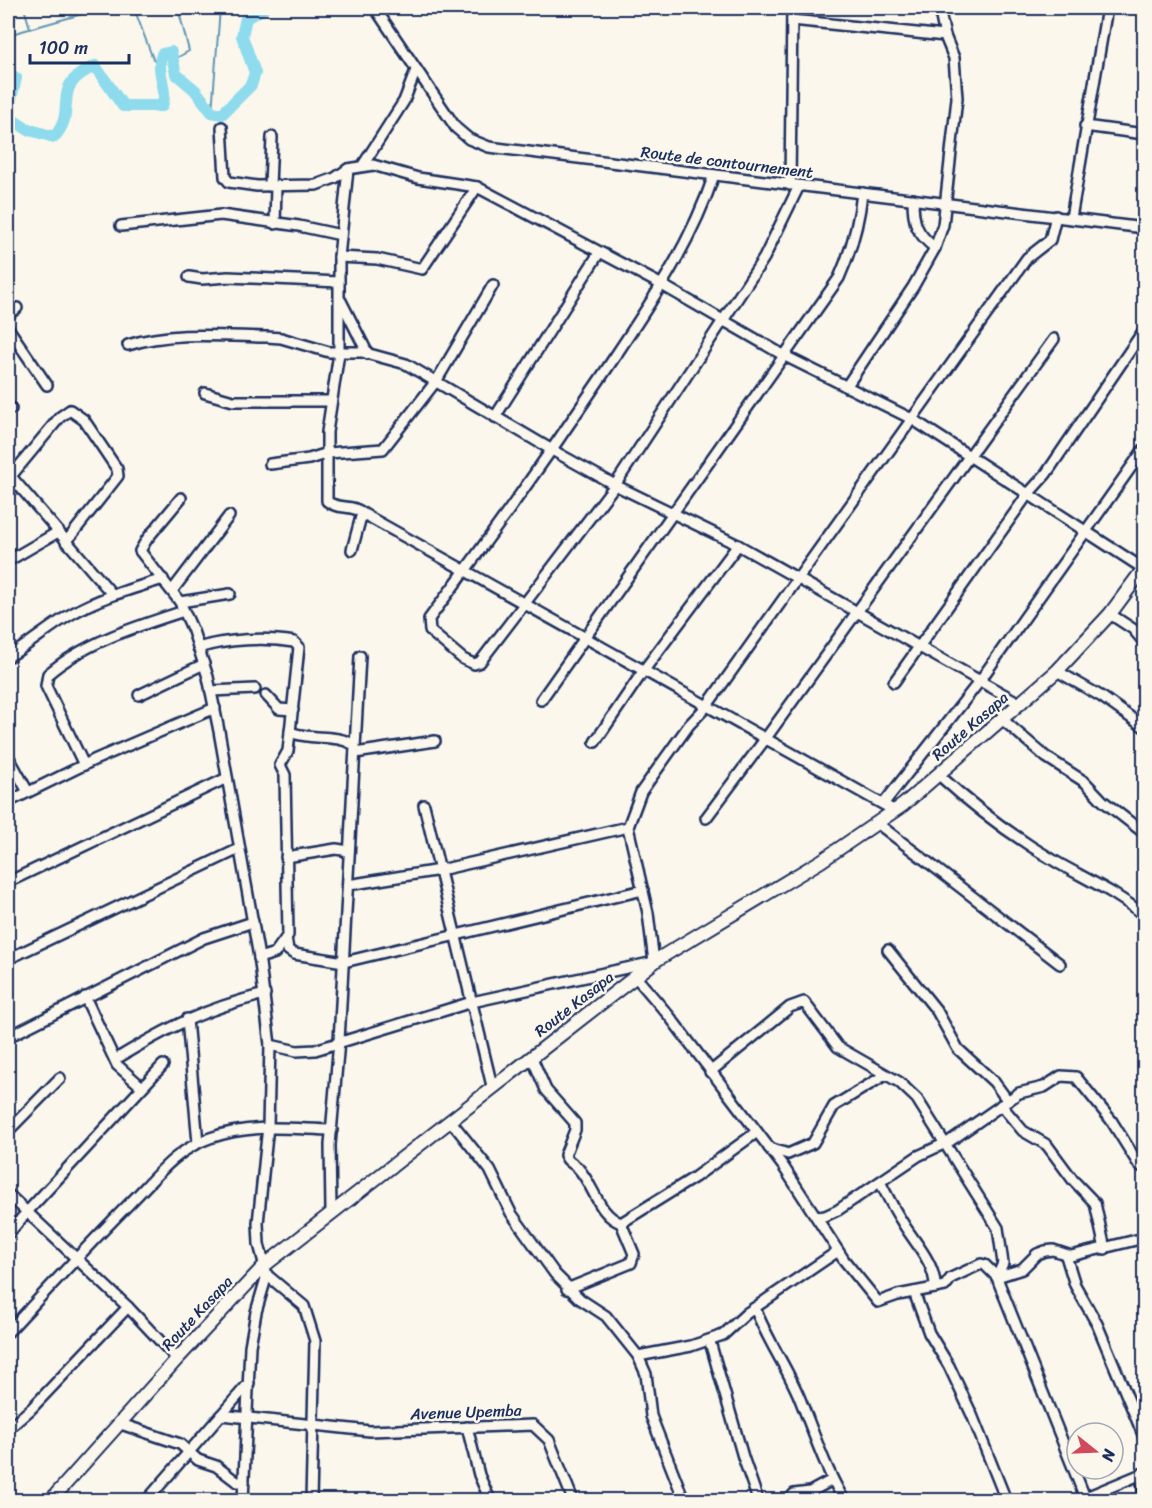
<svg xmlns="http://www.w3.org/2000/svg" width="1152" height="1508" viewBox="0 0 1152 1508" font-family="Sriracha,sans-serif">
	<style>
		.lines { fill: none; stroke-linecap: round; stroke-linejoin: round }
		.stream { stroke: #6096b4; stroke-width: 2 }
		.river { stroke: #8edbed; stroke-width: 12 }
		.minor-casing { stroke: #1b2f5e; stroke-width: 14 }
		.major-casing { stroke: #1b2f5e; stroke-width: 16 }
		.minor { stroke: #fbf7ec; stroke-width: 9 }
		.major { stroke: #fbf7ec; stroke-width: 12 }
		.labels { text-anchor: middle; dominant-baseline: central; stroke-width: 5; stroke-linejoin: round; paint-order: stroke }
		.street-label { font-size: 16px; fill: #1b2f5e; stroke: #fbf7ec }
	</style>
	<rect width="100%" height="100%" fill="#fbf7ec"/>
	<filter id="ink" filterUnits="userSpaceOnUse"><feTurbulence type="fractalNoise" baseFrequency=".0167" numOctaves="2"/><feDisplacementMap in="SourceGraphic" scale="12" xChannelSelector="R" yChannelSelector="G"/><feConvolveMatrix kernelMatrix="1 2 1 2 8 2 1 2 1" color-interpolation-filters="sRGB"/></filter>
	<g filter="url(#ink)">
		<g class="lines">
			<!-- stream -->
			<g class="stream">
				<polyline points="24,8 30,28"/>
				<polyline points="134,8 153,59 158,66"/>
				<polyline points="8,35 82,14 137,8"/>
				<polyline points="173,60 189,51 178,8"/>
				<polyline points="212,112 220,8"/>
			</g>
			<!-- river -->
			<g class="river">
				<polyline points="8,73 16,78 8,111"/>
				<path d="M 8,117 L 27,129 L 54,137 C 80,109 47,87 95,66 L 123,106 L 162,106 C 169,88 155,73 162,54 L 171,52 L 176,74 L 195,90 L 212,112 L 222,114 L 251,85 L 255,73 L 242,36 L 246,18 L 264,8"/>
			</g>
			<!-- minor casing -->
			<g class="minor-casing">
				<g id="minor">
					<polyline points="375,8 456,128 469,139 489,147 1144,228"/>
					<polyline points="792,20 945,36"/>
					<polyline points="1085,126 1144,134"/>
					<polyline points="222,127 225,177 229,182 257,186 316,185 335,178 348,169 373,165 418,178 477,187 662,285 785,356 912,419 1144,569"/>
					<polyline points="363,165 404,101 416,70"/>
					<path d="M 348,169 L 339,257 L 339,353 L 327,432 L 327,501 C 337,510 353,504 362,513 L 352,550"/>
					<path d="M 714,175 C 690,247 648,307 606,370 C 549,455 490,538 429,619 L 430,631 L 463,659 L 474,664 L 480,662 L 615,485 L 764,258 L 799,186"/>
					<polyline points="790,185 792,8"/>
					<polyline points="270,186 272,137"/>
					<path d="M 913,199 C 913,223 916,233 935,248"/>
					<polyline points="1071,218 1107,8"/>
					<polyline points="275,224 276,186"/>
					<polyline points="121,226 221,215 299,226 341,235"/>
					<polyline points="339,257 377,259 422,269 477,187"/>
					<polyline points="189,277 202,279 228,277 339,282"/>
					<polyline points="341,301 368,354"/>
					<polyline points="8,315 17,308"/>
					<polyline points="8,328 47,385"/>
					<path d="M 128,345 C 171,331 222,336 267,337 L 281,338 L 329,352 L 362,352 L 406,364 L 552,450 L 615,485 L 738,545 L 1021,704"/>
					<polyline points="846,387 913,287 935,248 943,225 957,98 954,58 945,36 939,8"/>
					<polyline points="205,393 233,401 331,401"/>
					<polyline points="8,405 11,409"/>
					<polyline points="495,417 599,253"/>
					<polyline points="270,464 309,459 328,453 383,449 437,380 493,285"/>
					<polyline points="8,473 112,594"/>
					<polyline points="11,476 60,417 70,410 84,420 117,469 118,476 66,542"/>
					<polyline points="181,498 147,539 140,551 180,602 193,631 208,677 219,731 260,963 270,1045 268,1126 258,1223 259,1244 267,1275 304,1306 315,1341 311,1500"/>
					<polyline points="362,513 895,811"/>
					<polyline points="8,561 58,532"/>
					<polyline points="172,591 229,516"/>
					<polyline points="180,602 230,594"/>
					<polyline points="1110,614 1133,629 1144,642"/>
					<path d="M 198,648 C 227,639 265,637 294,642 L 299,647 L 288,751 L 280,765 L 285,775 L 288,935 L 275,953 L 259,958"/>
					<path d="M 8,657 C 30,644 50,626 73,613 C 102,597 131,589 163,579"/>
					<polyline points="1057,671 1102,697 1144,727"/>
					<polyline points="894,682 1028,494 1046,474 1144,330"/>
					<polyline points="211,691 255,689"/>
					<polyline points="139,695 204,664"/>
					<polyline points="266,695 279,709 293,710"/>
					<path d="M 541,700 L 839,278 C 851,251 859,223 862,193"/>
					<polyline points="1003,720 1046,757 1085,782 1103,801 1144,833"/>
					<path d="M 290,732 C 312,741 334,733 355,745"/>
					<polyline points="595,742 644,670 738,545"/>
					<polyline points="355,753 435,741"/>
					<polyline points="8,756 28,792"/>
					<path d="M 84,765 L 46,686 L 48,674 C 85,642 138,626 184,611"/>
					<path d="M 939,775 C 975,808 1015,838 1058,863 C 1090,881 1115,892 1144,915"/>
					<polyline points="8,802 94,760 215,708"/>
					<polyline points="884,803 979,682 1144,449"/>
					<polyline points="424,805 492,1086"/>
					<polyline points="706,818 766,738 1054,339"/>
					<polyline points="877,823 1060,964"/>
					<polyline points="286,857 336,849 349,851"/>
					<polyline points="8,882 227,778"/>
					<polyline points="348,885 440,870 628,827"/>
					<polyline points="286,938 288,950 294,954 344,962 643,890"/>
					<polyline points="888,950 937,1011 958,1049 994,1082 1008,1101"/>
					<polyline points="8,959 239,849"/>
					<polyline points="635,976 670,1017 783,1166 844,1260 878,1302 898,1295 945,1286 951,1278 981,1264 985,1265 997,1277 1022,1269 1037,1254 1045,1251 1053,1250 1071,1256 1144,1238"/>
					<polyline points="85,997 117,1065 142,1087"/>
					<polyline points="187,1019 198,1143"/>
					<polyline points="8,1037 204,938 253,922"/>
					<polyline points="270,1045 297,1051 315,1050 472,1002 654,962 648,913 628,827 641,792 689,725 706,707 1027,258 1050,240 1056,216"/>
					<path d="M 532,1058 L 546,1090 L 575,1123 L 575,1130 L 565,1155 C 567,1162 573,1163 578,1168 C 594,1185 598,1215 621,1223 L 634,1254 L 631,1263 L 567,1289"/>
					<path d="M 116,1059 C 169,1027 204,1009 265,994"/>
					<polyline points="710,1072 790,1007 804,1002 838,1047 899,1082 917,1099 998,1228 1003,1263 997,1277 999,1283 1086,1500"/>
					<polyline points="1001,1105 1023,1131 1047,1145 1073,1180 1095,1203 1105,1249"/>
					<polyline points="450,1120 490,1170 511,1213 555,1274 580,1299 606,1316 638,1356 646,1374 651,1416 684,1500"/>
					<polyline points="8,1131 60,1078"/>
					<polyline points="769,1148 788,1154 813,1143 834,1106 885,1075"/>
					<path d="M 880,1182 C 887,1195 893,1208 901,1220 C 913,1241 936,1263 935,1288"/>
					<polyline points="8,1194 27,1212 163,1065"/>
					<polyline points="331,1211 330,1145 339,1041 360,656"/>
					<polyline points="817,1217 825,1216 838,1210 918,1156 950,1141 1019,1093 1044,1087 1061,1076 1076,1077 1111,1120 1139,1165 1144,1168"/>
					<polyline points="621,1223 695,1177 757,1132"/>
					<polyline points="8,1234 27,1212 128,1307 177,1359"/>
					<polyline points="1066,1256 1075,1285 1097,1324 1144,1437"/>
					<polyline points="914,1292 929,1333 949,1366 972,1415 1006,1500"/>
					<path d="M 755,1308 C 767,1340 787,1367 800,1399 C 814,1434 825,1468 844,1500"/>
					<path d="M 8,1332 C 48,1289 88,1245 130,1203 C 156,1177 175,1150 210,1138 C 251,1123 290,1129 332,1130"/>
					<polyline points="710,1342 743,1457 758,1500"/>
					<polyline points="638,1356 691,1346 723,1335 747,1313 838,1251"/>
					<polyline points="221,1415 370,1431 533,1425 549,1440 573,1500"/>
					<polyline points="121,1424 180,1444 198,1460 216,1466 237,1482 244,1482"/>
					<polyline points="467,1427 479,1475 490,1500"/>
					<polyline points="8,1429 31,1409 128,1307"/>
					<polyline points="1141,1474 1144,1497"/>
					<polyline points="147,1500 249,1383"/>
					<polyline points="243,1500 250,1346 256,1312 267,1275"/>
					<polyline points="789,1500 794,1494 810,1492 832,1480"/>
					<polyline points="1079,1500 1144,1473"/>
				</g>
			</g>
			<!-- major casing -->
			<g class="major-casing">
				<polyline id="major" points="51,1500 177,1359 265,1265 658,959 821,861 903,805 1057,671 1110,614 1144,568"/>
			</g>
			<!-- minor -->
			<use href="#minor" class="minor"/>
			<!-- major -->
			<use href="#major" class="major"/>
		</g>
	</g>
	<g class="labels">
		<!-- street labels -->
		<g class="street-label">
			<text transform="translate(727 162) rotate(7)">Route de contournement</text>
			<text transform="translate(970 726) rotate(-41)">Route Kasapa</text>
			<text transform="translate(574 1004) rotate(-38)">Route Kasapa</text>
			<text transform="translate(197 1313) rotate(-47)">Route Kasapa</text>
			<text transform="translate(466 1412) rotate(-2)">Avenue Upemba</text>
		</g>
	</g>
	<!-- margin -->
	<rect width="1152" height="1508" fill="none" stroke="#fbf7ec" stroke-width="30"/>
	<rect x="15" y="15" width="1122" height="1478" fill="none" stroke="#1b2f5e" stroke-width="2" filter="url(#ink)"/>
	<!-- north arrow -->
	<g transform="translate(1095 1451) rotate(108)"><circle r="28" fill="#fbf7ec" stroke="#a1a7b3" stroke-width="1.5"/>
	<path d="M0-4.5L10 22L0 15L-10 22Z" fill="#d1495b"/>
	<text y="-9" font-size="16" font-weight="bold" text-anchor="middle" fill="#1b2f5e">N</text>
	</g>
	<!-- scale -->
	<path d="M30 54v9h99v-9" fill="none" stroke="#1b2f5e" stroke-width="3"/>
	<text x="39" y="54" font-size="18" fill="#1b2f5e" stroke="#fbf7ec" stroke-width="4.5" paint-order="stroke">100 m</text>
</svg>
